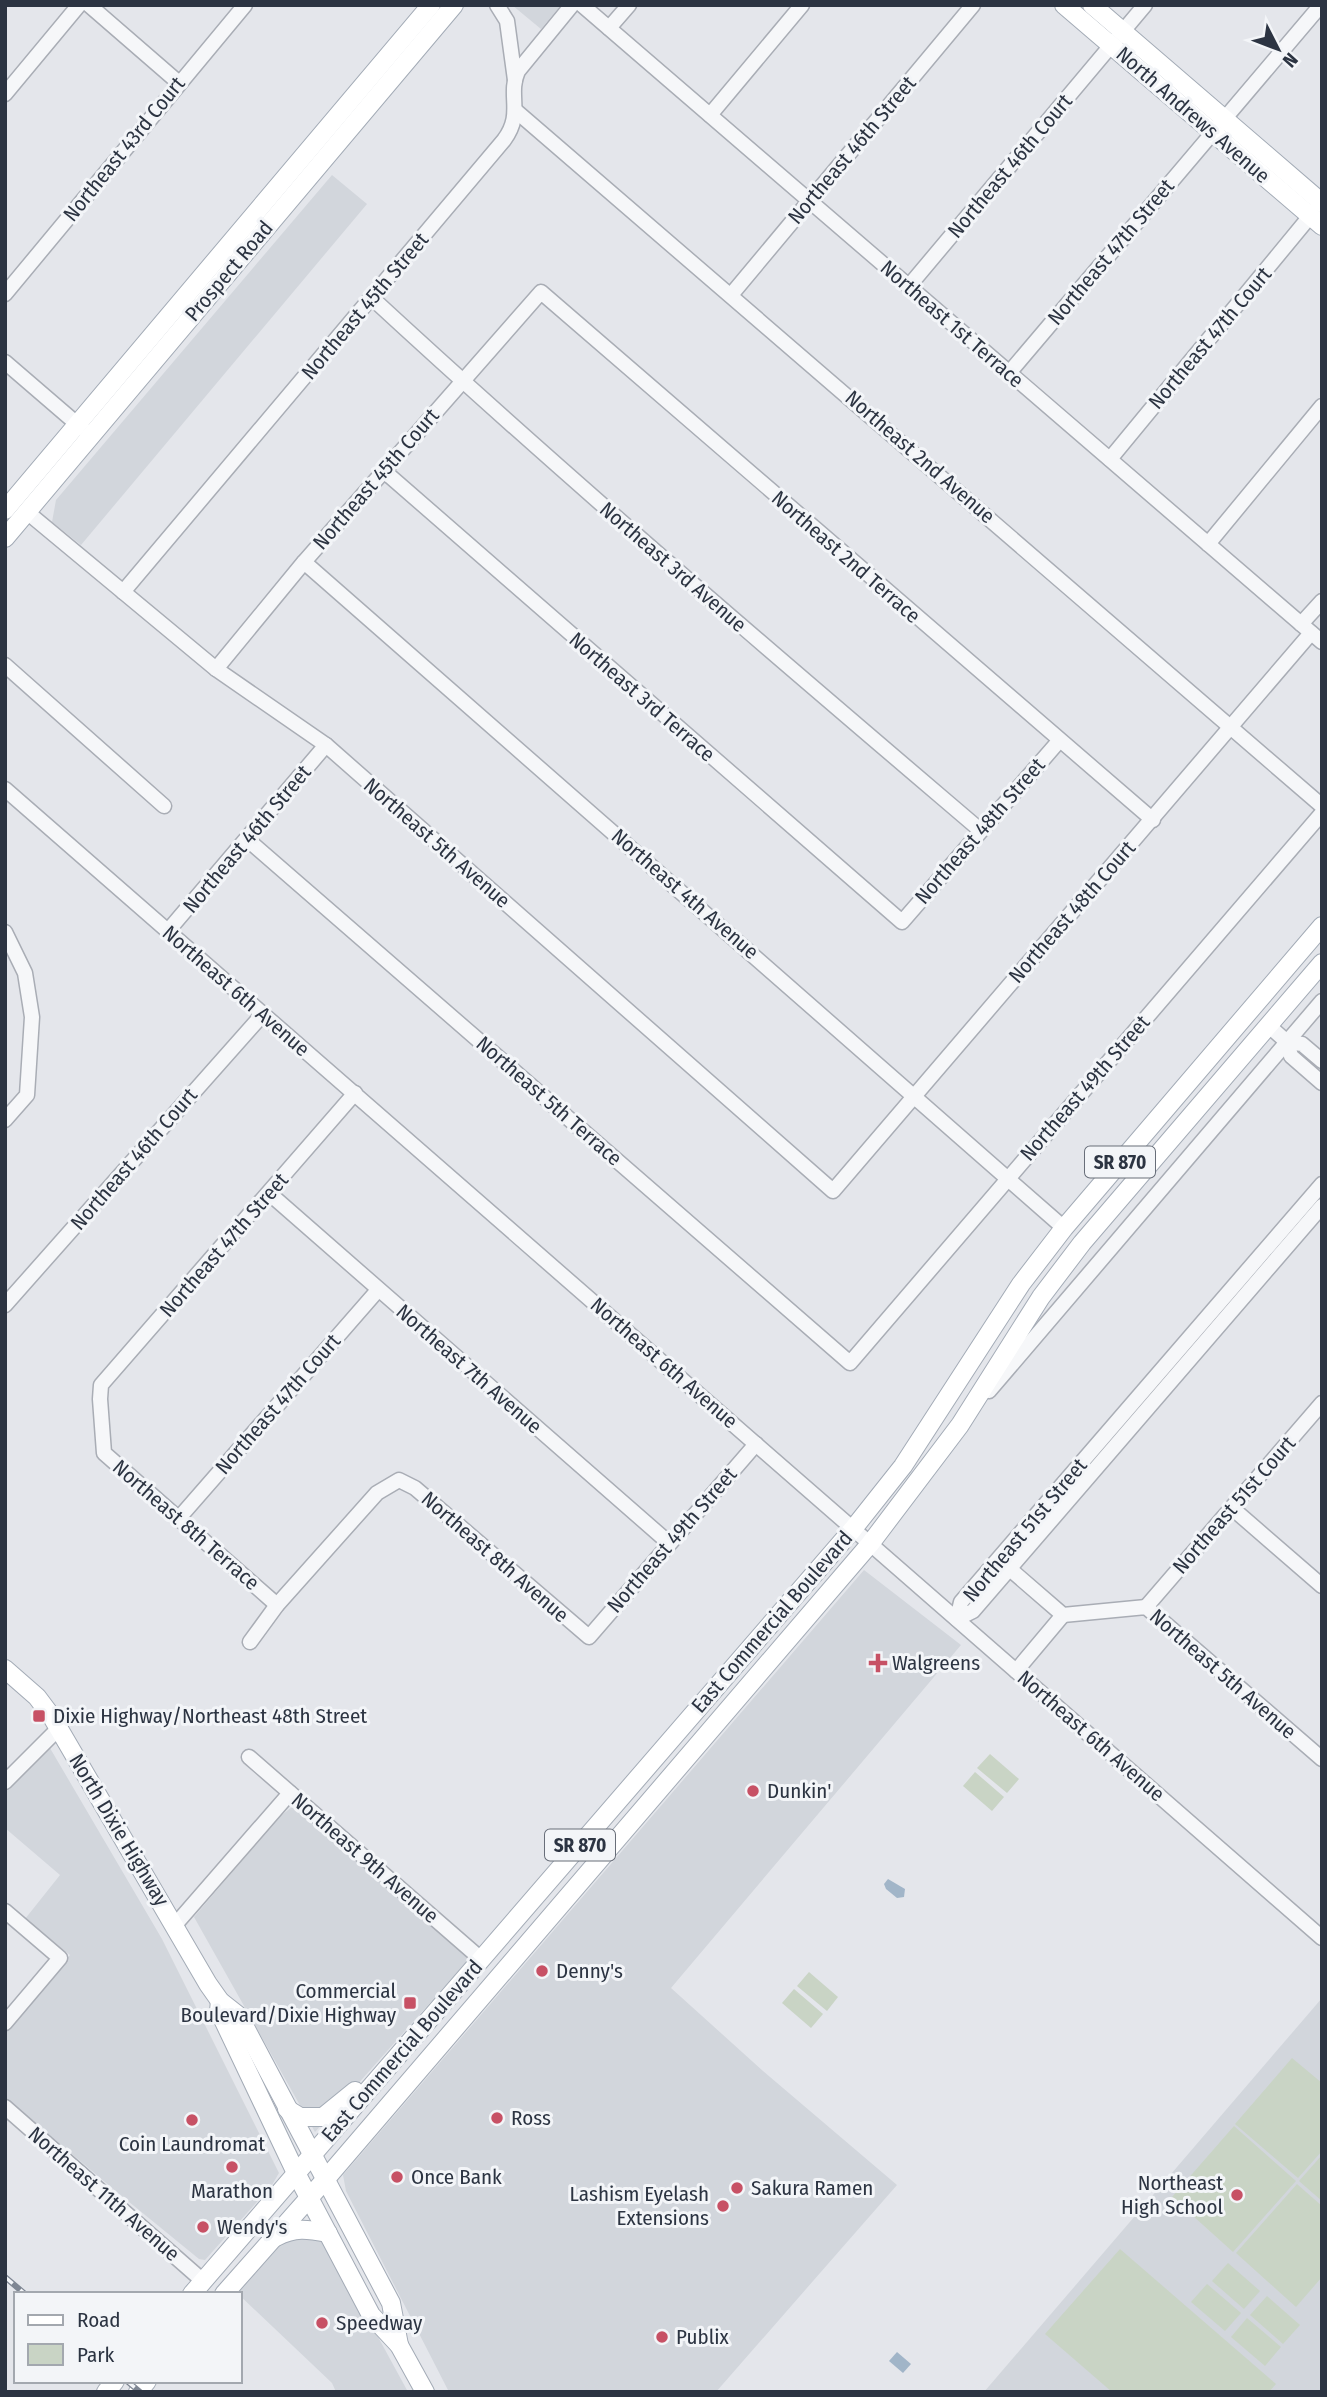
<svg xmlns="http://www.w3.org/2000/svg" width="1327" height="2397" viewBox="0 0 1327 2397" font-family="'Fira Sans Condensed',sans-serif">
	<style>
		.built { fill: #d2d6dc }
		.green { fill: #c9d4c5 }
		.water { fill: #a1b5c8 }
		.lines { fill: none; stroke-linecap: round; stroke-linejoin: round }
		.minor-casing { stroke: #a9adb5; stroke-width: 17 }
		.major-casing { stroke: #a3abb6; stroke-width: 20 }
		.minor { stroke: #f6f7f9; stroke-width: 14 }
		.major { stroke: #fff; stroke-width: 18 }
		.rail-casing { stroke: #7e8693; stroke-width: 6 }
		.rail { stroke: #f3f5f8; stroke-width: 3.5; stroke-dasharray: 10; stroke-linecap: butt }
		.poi-dot { fill: #c75165; stroke: #f3f5f8; stroke-width: 2.5 }
		.labels { text-anchor: middle; dominant-baseline: central; stroke-width: 6; stroke-linejoin: round; paint-order: stroke }
		.shield { fill: #f3f5f8; stroke: #686e79; stroke-width: 2 }
		.shield-label { font-size: 19px; font-weight: bold; fill: #2c3442 }
		.street-label { font-size: 21px; fill: #2c3442; stroke: #f3f5f8 }
		.poi-label { font-size: 21px; fill: #2c3442; stroke: #f3f5f8; text-anchor: start }
	</style>
	<rect width="100%" height="100%" fill="#e4e6eb"/>
	<!-- built -->
	<g class="built">
		<polygon points="512,5 561,5 541,29"/>
		<polygon points="332,175 367,204 81,545 52,522 56,500"/>
		<polygon points="864,1570 961,1645 671,1988 763,2071 897,2185 716,2392 449,2392 346,2191 343,2175"/>
		<polygon points="47,1743 162,1939 279,2173 272,2185 205,2260 199,2259 112,2188 5,2097 5,2031 70,1955 25,1919 60,1875 5,1828 5,1789"/>
		<polygon points="292,1807 470,1958 315,2132 194,1917 278,1818"/>
		<polygon points="1322,1998 1322,2392 984,2392"/>
		<polygon points="306,2229 328,2245 408,2392 336,2392 332,2383 235,2291 293,2231"/>
	</g>
	<!-- green -->
	<g class="green">
		<polygon points="990,1754 1019,1779 1007,1793 977,1768"/>
		<polygon points="975,1772 1004,1797 992,1811 963,1786"/>
		<polygon points="809,1972 838,1997 827,2011 797,1986"/>
		<polygon points="794,1989 823,2014 811,2028 782,2003"/>
		<polygon points="1292,2058 1322,2083 1322,2151 1298,2178 1235,2124"/>
		<polygon points="1234,2126 1296,2181 1233,2252 1172,2197"/>
		<polygon points="1322,2155 1322,2201 1299,2181"/>
		<polygon points="1297,2184 1322,2206 1322,2277 1296,2307 1236,2253"/>
		<polygon points="1120,2249 1276,2384 1269,2392 1112,2392 1045,2334"/>
		<polygon points="1228,2263 1260,2291 1244,2309 1212,2281"/>
		<polygon points="1207,2284 1241,2313 1225,2331 1191,2302"/>
		<polygon points="1267,2296 1300,2325 1283,2344 1250,2315"/>
		<polygon points="1247,2318 1281,2347 1265,2366 1231,2337"/>
	</g>
	<!-- water -->
	<g class="water">
		<polygon points="888,1879 905,1889 904,1897 897,1898 886,1889 884,1884"/>
		<polygon points="897,2352 911,2364 903,2373 889,2361"/>
	</g>
	<g class="lines">
		<!-- minor casing -->
		<g class="minor-casing">
			<g id="minor">
				<polyline points="89,5 179,83"/>
				<polyline points="497,5 507,21 515,80"/>
				<polyline points="582,5 1322,642"/>
				<polyline points="609,28 629,5"/>
				<polyline points="5,94 79,5"/>
				<polyline points="516,111 1322,806"/>
				<polyline points="710,115 802,5"/>
				<polyline points="909,286 1145,5"/>
				<polyline points="5,294 245,5"/>
				<polyline points="731,295 973,5"/>
				<path d="M 372,298 C 570,481 775,655 980,830"/>
				<polyline points="5,362 84,430"/>
				<polyline points="1009,373 1321,5"/>
				<polyline points="1110,459 1316,209"/>
				<polyline points="384,471 902,922 1059,741"/>
				<polyline points="27,512 216,669 326,745 833,1191 1311,633"/>
				<polyline points="1208,544 1322,406"/>
				<polyline points="304,562 1064,1228"/>
				<path d="M 123,592 L 504,140 C 524,113 507,96 518,71 L 572,5"/>
				<polyline points="1301,624 1322,601"/>
				<polyline points="5,665 164,806"/>
				<polyline points="216,669 304,562 541,292 1153,820"/>
				<polyline points="5,789 1322,1938"/>
				<polyline points="248,840 850,1363 1322,813"/>
				<polyline points="5,932 25,973 32,1017 27,1095 5,1120"/>
				<polyline points="167,932 326,745"/>
				<polyline points="1268,1025 1287,1042 1291,1056 1322,1083"/>
				<polyline points="1287,1042 1302,1044 1322,1061"/>
				<polyline points="270,1194 669,1543"/>
				<polyline points="5,1305 263,1014"/>
				<polyline points="989,1391 1322,1001"/>
				<polyline points="1232,1508 1322,1586"/>
				<polyline points="179,1518 378,1290"/>
				<polyline points="1004,1564 1063,1615 1146,1607 1322,1759"/>
				<polyline points="277,1605 104,1453 100,1399 101,1385 355,1093"/>
				<polyline points="1146,1607 1322,1403"/>
				<polyline points="957,1619 961,1602 1322,1184"/>
				<polyline points="957,1619 973,1611 1322,1206"/>
				<polyline points="250,1642 277,1605 377,1493 399,1480 415,1488 589,1637 756,1444"/>
				<polyline points="1016,1671 1063,1615"/>
				<polyline points="249,1757 481,1959"/>
				<polyline points="5,1782 59,1728"/>
				<polyline points="5,1911 60,1958 5,2023"/>
				<polyline points="175,1925 290,1793"/>
				<polyline points="5,2107 203,2281"/>
			</g>
		</g>
		<!-- major casing -->
		<g class="major-casing">
			<g id="major">
				<polyline points="1064,5 1322,226"/>
				<polyline points="1092,5 1322,203"/>
				<polyline points="5,510 431,5"/>
				<polyline points="5,538 454,5"/>
				<polyline points="5,1669 37,1697 52,1717 208,1984 220,2001 239,2016 391,2303 399,2345"/>
				<polyline points="220,2001 219,2011 296,2173 371,2315 399,2345 425,2392"/>
				<polyline points="287,2109 300,2117 323,2117 355,2091"/>
				<path d="M 276,2237 C 295,2227 307,2229 328,2233"/>
				<polyline points="192,2294 853,1529 903,1466 1021,1284 1064,1228 1322,926"/>
				<polyline points="224,2294 324,2181 870,1544 960,1425 1041,1297 1082,1243 1322,963"/>
				<polyline points="106,2392 115,2381"/>
				<polyline points="138,2392 147,2381"/>
			</g>
		</g>
		<!-- minor -->
		<use href="#minor" class="minor"/>
		<!-- major -->
		<use href="#major" class="major"/>
		<!-- rail casing -->
		<g class="rail-casing">
			<g id="rail">
				<polyline points="5,2277 25,2294"/>
				<polyline points="127,2381 140,2392"/>
			</g>
		</g>
		<!-- rail -->
		<use href="#rail" class="rail"/>
	</g>
	<!-- markers -->
	<g class="poi-dot">
		<path d="M874.5 1652.5h7v7h7v7h-7v7h-7v-7h-7v-7h7z"/>
		<rect x="32" y="1709" width="14" height="14" rx="3.5"/>
		<circle cx="753" cy="1791" r="7"/>
		<circle cx="542" cy="1971" r="7"/>
		<rect x="403" y="1996" width="14" height="14" rx="3.5"/>
		<circle cx="497" cy="2118" r="7"/>
		<circle cx="192" cy="2120" r="7"/>
		<circle cx="232" cy="2167" r="7"/>
		<circle cx="397" cy="2177" r="7"/>
		<circle cx="737" cy="2188" r="7"/>
		<circle cx="1237" cy="2195" r="7"/>
		<circle cx="723" cy="2206" r="7"/>
		<circle cx="203" cy="2227" r="7"/>
		<circle cx="322" cy="2323" r="7"/>
		<circle cx="662" cy="2337" r="7"/>
	</g>
	<g class="labels">
		<!-- shield labels -->
		<g class="shield">
			<rect x="1085" y="1146.5" width="70" height="31" rx="5"/>
			<rect x="545" y="1829.5" width="70" height="31" rx="5"/>
		</g>
		<g class="shield-label">
			<text x="1120" y="1162">SR 870</text>
			<text x="580" y="1845">SR 870</text>
		</g>
		<!-- street labels -->
		<g class="street-label">
			<text transform="translate(1193 115) rotate(41)">North Andrews Avenue</text>
			<text transform="translate(124 149) rotate(-51)">Northeast 43rd Court</text>
			<text transform="translate(852 150) rotate(-50)">Northeast 46th Street</text>
			<text transform="translate(1010 166) rotate(-50)">Northeast 46th Court</text>
			<text transform="translate(1111 252) rotate(-50)">Northeast 47th Street</text>
			<text transform="translate(229 271) rotate(-50)">Prospect Road</text>
			<text transform="translate(365 306) rotate(-50)">Northeast 45th Street</text>
			<text transform="translate(952 324) rotate(41)">Northeast 1st Terrace</text>
			<text transform="translate(1210 338) rotate(-50)">Northeast 47th Court</text>
			<text transform="translate(920 457) rotate(41)">Northeast 2nd Avenue</text>
			<text transform="translate(376 479) rotate(-49)">Northeast 45th Court</text>
			<text transform="translate(846 557) rotate(41)">Northeast 2nd Terrace</text>
			<text transform="translate(673 567) rotate(41)">Northeast 3rd Avenue</text>
			<text transform="translate(642 697) rotate(41)">Northeast 3rd Terrace</text>
			<text transform="translate(980 831) rotate(-49)">Northeast 48th Street</text>
			<text transform="translate(247 839) rotate(-50)">Northeast 46th Street</text>
			<text transform="translate(437 843) rotate(41)">Northeast 5th Avenue</text>
			<text transform="translate(685 894) rotate(41)">Northeast 4th Avenue</text>
			<text transform="translate(1072 912) rotate(-49)">Northeast 48th Court</text>
			<text transform="translate(236 991) rotate(41)">Northeast 6th Avenue</text>
			<text transform="translate(1085 1088) rotate(-49)">Northeast 49th Street</text>
			<text transform="translate(549 1101) rotate(41)">Northeast 5th Terrace</text>
			<text transform="translate(134 1159) rotate(-49)">Northeast 46th Court</text>
			<text transform="translate(224 1245) rotate(-49)">Northeast 47th Street</text>
			<text transform="translate(664 1363) rotate(41)">Northeast 6th Avenue</text>
			<text transform="translate(469 1369) rotate(41)">Northeast 7th Avenue</text>
			<text transform="translate(278 1404) rotate(-49)">Northeast 47th Court</text>
			<text transform="translate(1234 1505) rotate(-49)">Northeast 51st Court</text>
			<text transform="translate(186 1525) rotate(41)">Northeast 8th Terrace</text>
			<text transform="translate(1025 1530) rotate(-50)">Northeast 51st Street</text>
			<text transform="translate(672 1540) rotate(-49)">Northeast 49th Street</text>
			<text transform="translate(495 1557) rotate(41)">Northeast 8th Avenue</text>
			<text transform="translate(772 1622) rotate(-49)">East Commercial Boulevard</text>
			<text transform="translate(1223 1674) rotate(41)">Northeast 5th Avenue</text>
			<text transform="translate(1091 1736) rotate(41)">Northeast 6th Avenue</text>
			<text transform="translate(119 1830) rotate(59)">North Dixie Highway</text>
			<text transform="translate(365 1858) rotate(41)">Northeast 9th Avenue</text>
			<text transform="translate(402 2051) rotate(-49)">East Commercial Boulevard</text>
			<text transform="translate(104 2194) rotate(41)">Northeast 11th Avenue</text>
		</g>
		<!-- poi labels -->
		<g class="poi-label">
			<text x="892" y="1663">Walgreens</text>
			<text x="53" y="1716">Dixie Highway/Northeast 48th Street</text>
			<text x="767" y="1791">Dunkin'</text>
			<text x="556" y="1971">Denny's</text>
			<text x="396" y="1991" text-anchor="end">Commercial<tspan x="396" dy="24">Boulevard/Dixie Highway</tspan></text>
			<text x="511" y="2118">Ross</text>
			<text x="192" y="2144" text-anchor="middle">Coin Laundromat</text>
			<text x="411" y="2177">Once Bank</text>
			<text x="1223" y="2183" text-anchor="end">Northeast<tspan x="1223" dy="24">High School</tspan></text>
			<text x="751" y="2188">Sakura Ramen</text>
			<text x="232" y="2191" text-anchor="middle">Marathon</text>
			<text x="709" y="2194" text-anchor="end">Lashism Eyelash<tspan x="709" dy="24">Extensions</tspan></text>
			<text x="217" y="2227">Wendy's</text>
			<text x="336" y="2323">Speedway</text>
			<text x="676" y="2337">Publix</text>
		</g>
	</g>
	<!-- border -->
	<rect width="1327" height="2397" fill="none" stroke="#2c3442" stroke-width="14"/>
	<!-- legend -->
	<rect x="14" y="2292" width="228" height="91" fill="#f3f5f8" stroke="#a3a8af" stroke-width="2"/>
	<rect x="28" y="2315" width="35" height="10" fill="#ffffff" stroke="#a3a8af" stroke-width="2"/>
	<text x="77" y="2327" font-size="21" fill="#2c3442">Road</text>
	<rect x="28" y="2344" width="35" height="21" fill="#c9d4c5" stroke="#a3a8af" stroke-width="2"/>
	<text x="77" y="2362" font-size="21" fill="#2c3442">Park</text>
	<!-- north arrow -->
	<g transform="translate(1278 49) rotate(132)" stroke="#f3f5f8" stroke-width="5" paint-order="stroke">
	<path d="M0-5L12 26L0 18L-12 26Z" fill="#2c3442"/>
	<text y="-10" font-size="19" font-weight="bold" text-anchor="middle" fill="#2c3442">N</text>
	</g>
</svg>
